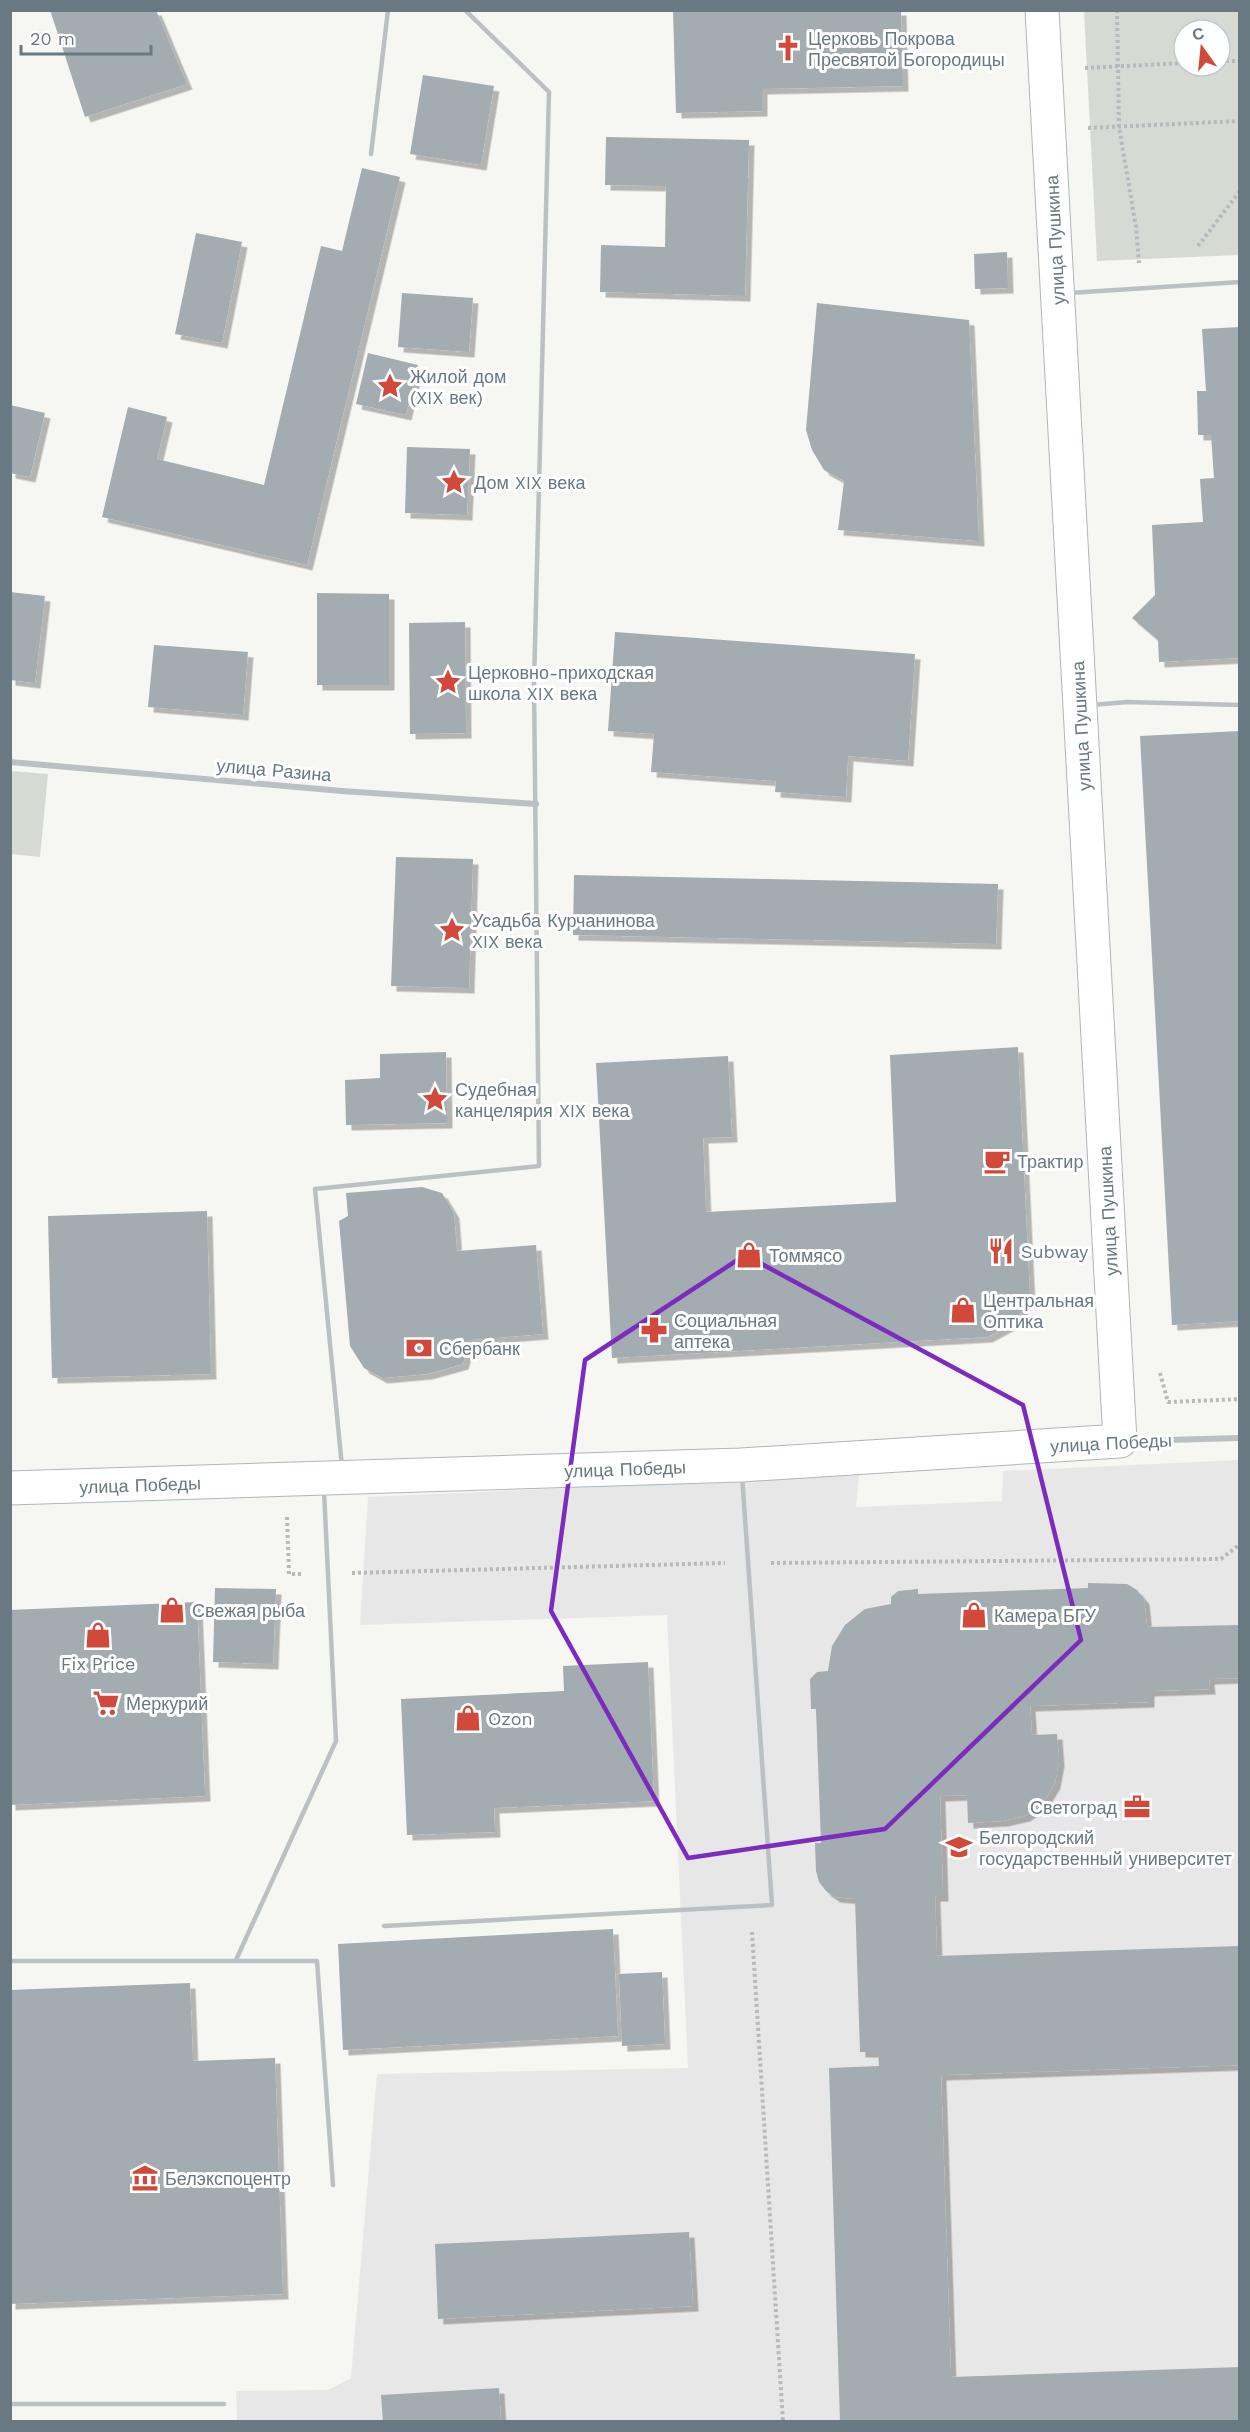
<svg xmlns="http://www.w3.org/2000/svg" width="1250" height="2432" viewBox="0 0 1250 2432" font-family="'Work Sans',sans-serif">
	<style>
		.built { fill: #e7e7e7 }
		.green { fill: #d7dad3; fill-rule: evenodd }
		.building { fill: #a3acb0; filter: url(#shadow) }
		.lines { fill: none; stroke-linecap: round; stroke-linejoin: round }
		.secondary-casing { stroke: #b0b6b9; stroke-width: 35 }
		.path { stroke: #b6babc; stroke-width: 4; stroke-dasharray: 3 3; stroke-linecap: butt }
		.lane { stroke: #bbc0c3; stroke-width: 4.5 }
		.street { stroke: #bbc0c3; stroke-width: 6 }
		.secondary { stroke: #fff; stroke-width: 33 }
		.marked { fill: none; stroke: #7b2cbf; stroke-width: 4.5; stroke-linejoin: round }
		.labels { text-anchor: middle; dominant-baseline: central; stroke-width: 6; stroke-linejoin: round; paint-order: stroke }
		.poi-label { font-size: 18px; fill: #687981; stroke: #fff; text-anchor: start }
		.street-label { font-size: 18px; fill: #687981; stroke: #fff }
	</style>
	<defs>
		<filter id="shadow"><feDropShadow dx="5.5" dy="5.5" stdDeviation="0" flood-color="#0004"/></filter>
	</defs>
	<rect width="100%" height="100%" fill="#f6f6f3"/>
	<!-- built -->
	<polygon class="built" points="1239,1460 1239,2421 237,2422 236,2391 328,2390 351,2378 377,2074 688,2068 667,1615 360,1625 368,1497 859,1475 856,1507 1002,1501 1003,1471"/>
	<!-- green -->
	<g class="green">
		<path d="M 1084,11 L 1239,11 L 1239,255 L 1097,261 ZM 1184,30 L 1220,30 L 1220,66 L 1184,66 Z"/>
		<polygon points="10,771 48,774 40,857 11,854"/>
	</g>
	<!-- building -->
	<g class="building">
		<polygon points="50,10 156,10 187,84 85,117"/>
		<polygon points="673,10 901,10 903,86 762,89 762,111 676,113"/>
		<polygon points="423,75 494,86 481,165 410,154"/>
		<polygon points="606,137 749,140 745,296 600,292 601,245 665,247 666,186 605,185"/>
		<polygon points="362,168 400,177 307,565 102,517 128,407 167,417 157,459 264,485 321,246 342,251"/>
		<polygon points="196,233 242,242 222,343 175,334"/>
		<polygon points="1007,252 1008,288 975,289 974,254"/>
		<polygon points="402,293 473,298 469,352 398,347"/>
		<polygon points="817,303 969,320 979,541 838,530 844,481 824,470 812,450 806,430"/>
		<polygon points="1240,327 1240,658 1159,662 1158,640 1132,618 1155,595 1152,525 1203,522 1200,479 1214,478 1211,435 1198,435 1197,391 1206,391 1202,329"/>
		<polygon points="368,353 418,365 406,415 356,404"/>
		<polygon points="10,405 45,413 30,477 10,473"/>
		<polygon points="407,447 470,449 467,515 405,513"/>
		<polygon points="10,592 45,596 35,683 10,680"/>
		<polygon points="317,593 389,594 389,685 317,685"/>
		<polygon points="465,622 466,733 410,734 409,623"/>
		<polygon points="615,632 915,654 908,761 848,756 846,797 775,792 776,781 651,772 654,734 608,731"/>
		<polygon points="154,645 248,652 243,715 148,707"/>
		<polygon points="1240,731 1240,1321 1172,1325 1140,736"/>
		<polygon points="396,857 473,859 469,988 391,986"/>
		<polygon points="574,875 998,884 996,944 573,935"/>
		<polygon points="1018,1047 1030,1297 1015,1322 987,1337 612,1358 596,1063 728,1056 732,1137 703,1138 706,1212 896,1202 890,1055"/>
		<polygon points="446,1052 447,1123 346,1125 345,1080 380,1078 380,1054"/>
		<polygon points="422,1187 442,1193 454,1213 457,1251 536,1245 543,1334 470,1340 463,1364 427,1374 382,1378 364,1368 350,1346 339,1221 348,1216 346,1193"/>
		<polygon points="207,1211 211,1374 52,1378 48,1216"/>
		<polygon points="1088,1583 1127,1584 1137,1590 1144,1599 1147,1627 1240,1625 1240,1678 1209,1679 1210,1689 1149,1691 1149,1702 1030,1706 1032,1735 1057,1734 1059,1761 1055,1783 1043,1803 1025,1816 1002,1821 968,1823 967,1795 940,1796 943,1896 935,1896 937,1956 1240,1946 1240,2065 941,2075 951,2377 1240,2367 1240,2422 840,2422 829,2068 879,2066 878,2052 860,2052 855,1899 835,1897 826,1891 819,1882 816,1871 815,1843 821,1843 816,1709 811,1709 810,1679 817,1672 828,1671 832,1646 845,1625 865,1609 891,1604 891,1597 898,1591 918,1589 918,1594 1088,1588"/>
		<polygon points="215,1588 276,1589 273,1664 213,1662"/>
		<polygon points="197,1602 205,1796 10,1805 10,1610"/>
		<polygon points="648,1662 654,1801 494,1808 495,1832 407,1835 401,1699 564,1691 563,1666"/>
		<polygon points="613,1929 618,2036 343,2050 338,1944"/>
		<polygon points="662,1972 665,2044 622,2046 619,1974"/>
		<polygon points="190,1983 193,2061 275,2058 283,2294 10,2304 10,1990"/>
		<polygon points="689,2232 693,2306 438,2319 435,2244"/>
		<polygon points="499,2388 501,2422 383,2422 381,2395"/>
	</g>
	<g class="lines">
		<!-- secondary casing -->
		<g class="secondary-casing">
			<polyline id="secondary" points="10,1488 741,1465 1120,1441 1042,10"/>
		</g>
		<!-- path -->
		<g class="path">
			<polyline points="1117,10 1119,127 1136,227 1139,263"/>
			<polyline points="1220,61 1240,61"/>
			<polyline points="1085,68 1184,63"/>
			<polyline points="1088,128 1240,121"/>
			<polyline points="1198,246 1240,191"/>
			<polyline points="1160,1373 1168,1402 1240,1399"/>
			<polyline points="287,1517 289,1574 302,1574"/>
			<polyline points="771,1563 1221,1559 1240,1544"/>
			<polyline points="352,1573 725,1563"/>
			<polyline points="752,1932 783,2422"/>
		</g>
		<!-- lane -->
		<g class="lane">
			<polyline points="371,154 388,10"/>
			<polyline points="1069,293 1240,282"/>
			<polyline points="1092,705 1127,702 1240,705"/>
			<polyline points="342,1467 315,1189 539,1166 534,683 549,92 465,10"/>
			<polyline points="384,1926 772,1905 742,1475"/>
			<polyline points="236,1960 336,1741 324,1491"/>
			<polyline points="10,1961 317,1961 333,2185"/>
			<polyline points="10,2404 224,2404"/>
		</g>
		<!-- street -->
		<g class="street">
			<polyline points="10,762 342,791 536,804"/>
			<polyline points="1129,1441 1240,1438"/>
		</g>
		<!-- secondary -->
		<use href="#secondary" class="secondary"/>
	</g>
	<!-- marked area -->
	<path class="marked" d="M 745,1255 L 1023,1405 L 1081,1640 L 885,1829 L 688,1858 L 551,1611 L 585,1360 Z"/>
	<!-- icons -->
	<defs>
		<g id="church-bare" transform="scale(2.07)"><path d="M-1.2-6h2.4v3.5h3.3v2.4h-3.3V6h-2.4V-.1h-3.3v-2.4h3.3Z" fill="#d0493a" stroke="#fff" stroke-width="2.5" paint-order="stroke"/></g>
		<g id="sight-bare" transform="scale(2.07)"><path d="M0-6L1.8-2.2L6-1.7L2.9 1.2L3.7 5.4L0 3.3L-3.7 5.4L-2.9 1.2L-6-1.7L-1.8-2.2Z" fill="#d0493a" stroke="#fff" stroke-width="2.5" paint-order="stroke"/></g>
		<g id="cafe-bare" transform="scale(2.07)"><path d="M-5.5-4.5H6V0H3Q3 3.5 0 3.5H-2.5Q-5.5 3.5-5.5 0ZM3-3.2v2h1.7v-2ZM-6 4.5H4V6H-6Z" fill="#d0493a" stroke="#fff" stroke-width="2.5" paint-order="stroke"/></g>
		<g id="restaurant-bare" transform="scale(2.07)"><path d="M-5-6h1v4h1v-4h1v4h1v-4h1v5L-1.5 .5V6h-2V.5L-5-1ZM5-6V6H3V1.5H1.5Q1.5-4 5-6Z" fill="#d0493a" stroke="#fff" stroke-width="2.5" paint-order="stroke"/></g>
		<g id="shop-bare" transform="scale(2.07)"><path d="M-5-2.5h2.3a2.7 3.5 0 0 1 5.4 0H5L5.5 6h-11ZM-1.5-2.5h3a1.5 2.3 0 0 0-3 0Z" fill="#d0493a" stroke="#fff" stroke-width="2.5" paint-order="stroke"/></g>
		<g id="pharmacy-bare" transform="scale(2.07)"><path d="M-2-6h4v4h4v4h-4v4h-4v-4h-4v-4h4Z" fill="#d0493a" stroke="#fff" stroke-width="2.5" paint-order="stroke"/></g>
		<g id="bank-bare" transform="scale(2.07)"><path d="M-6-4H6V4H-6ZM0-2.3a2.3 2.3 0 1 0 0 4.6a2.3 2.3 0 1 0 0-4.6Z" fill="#d0493a" stroke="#fff" stroke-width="2.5" paint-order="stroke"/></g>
		<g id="supermarket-bare" transform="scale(2.07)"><path d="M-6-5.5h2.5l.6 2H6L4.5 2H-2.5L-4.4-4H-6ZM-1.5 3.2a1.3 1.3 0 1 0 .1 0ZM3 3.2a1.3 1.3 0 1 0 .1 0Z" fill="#d0493a" stroke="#fff" stroke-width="2.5" paint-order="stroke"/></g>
		<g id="office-bare" transform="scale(2.07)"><path d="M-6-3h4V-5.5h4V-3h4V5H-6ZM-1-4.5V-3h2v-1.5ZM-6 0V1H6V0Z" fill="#d0493a" stroke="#fff" stroke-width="2.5" paint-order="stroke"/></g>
		<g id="university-bare" transform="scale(2.07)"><path d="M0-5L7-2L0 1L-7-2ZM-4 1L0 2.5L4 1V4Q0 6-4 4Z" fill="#d0493a" stroke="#fff" stroke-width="2.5" paint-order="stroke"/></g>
		<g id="museum-bare" transform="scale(2.07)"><path d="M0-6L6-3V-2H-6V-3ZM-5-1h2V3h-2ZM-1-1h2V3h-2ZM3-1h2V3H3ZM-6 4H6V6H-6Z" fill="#d0493a" stroke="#fff" stroke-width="2.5" paint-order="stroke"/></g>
	</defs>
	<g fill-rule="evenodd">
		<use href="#church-bare" x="788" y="48"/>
		<use href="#sight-bare" x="390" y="386"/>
		<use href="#sight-bare" x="454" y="482"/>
		<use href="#sight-bare" x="448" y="682"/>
		<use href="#sight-bare" x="452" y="930"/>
		<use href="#sight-bare" x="435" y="1099"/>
		<use href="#cafe-bare" x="997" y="1161"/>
		<use href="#restaurant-bare" x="1001" y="1251"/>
		<use href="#shop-bare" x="749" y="1255"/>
		<use href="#shop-bare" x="963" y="1310"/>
		<use href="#pharmacy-bare" x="654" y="1330"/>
		<use href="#bank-bare" x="419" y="1348"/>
		<use href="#shop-bare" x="172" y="1610"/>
		<use href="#shop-bare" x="974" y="1615"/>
		<use href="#shop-bare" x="98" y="1635"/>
		<use href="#supermarket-bare" x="106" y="1703"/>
		<use href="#shop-bare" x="468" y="1718"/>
		<use href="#office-bare" x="1137" y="1807"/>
		<use href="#university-bare" x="959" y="1847"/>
		<use href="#museum-bare" x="145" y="2178"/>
	</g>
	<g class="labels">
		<!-- poi labels -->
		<g class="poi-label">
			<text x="808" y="38">Церковь Покрова<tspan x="808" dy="21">Пресвятой Богородицы</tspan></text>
			<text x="410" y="376">Жилой дом<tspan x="410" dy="21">(XIX век)</tspan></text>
			<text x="474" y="482">Дом XIX века</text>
			<text x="468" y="672">Церковно-приходская<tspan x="468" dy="21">школа XIX века</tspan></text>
			<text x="472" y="920">Усадьба Курчанинова<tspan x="472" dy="21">XIX века</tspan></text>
			<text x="455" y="1089">Судебная<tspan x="455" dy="21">канцелярия XIX века</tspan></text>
			<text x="1017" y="1161">Трактир</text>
			<text x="1021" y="1251">Subway</text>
			<text x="769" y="1255">Томмясо</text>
			<text x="983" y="1300">Центральная<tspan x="983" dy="21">Оптика</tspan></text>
			<text x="674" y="1320">Социальная<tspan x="674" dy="21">аптека</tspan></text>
			<text x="439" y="1348">Сбербанк</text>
			<text x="192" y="1610">Свежая рыба</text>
			<text x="994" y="1615">Камера БГУ</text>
			<text x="98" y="1663" text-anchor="middle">Fix Price</text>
			<text x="126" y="1703">Меркурий</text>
			<text x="488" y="1718">Ozon</text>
			<text x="1117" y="1807" text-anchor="end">Светоград</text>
			<text x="979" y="1837">Белгородский<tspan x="979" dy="21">государственный университет</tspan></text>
			<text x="165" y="2178">Белэкспоцентр</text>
		</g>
		<!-- street labels -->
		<g class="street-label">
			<text transform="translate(1055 240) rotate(-93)">улица Пушкина</text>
			<text transform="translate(1081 726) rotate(-93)">улица Пушкина</text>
			<text transform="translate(274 770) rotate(5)">улица Разина</text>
			<text transform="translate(1108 1211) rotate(-93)">улица Пушкина</text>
			<text transform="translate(1111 1443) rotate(-3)">улица Победы</text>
			<text transform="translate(625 1469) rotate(-2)">улица Победы</text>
			<text transform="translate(140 1485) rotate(-2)">улица Победы</text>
		</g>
	</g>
	<!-- border -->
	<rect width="1250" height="2432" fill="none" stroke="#687981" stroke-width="24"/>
	<!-- north arrow -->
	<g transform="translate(1202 48) rotate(345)"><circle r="28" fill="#ffffff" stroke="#c3c9cd" stroke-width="1.5"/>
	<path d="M0-4.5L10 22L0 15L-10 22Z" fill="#d0493a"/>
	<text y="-9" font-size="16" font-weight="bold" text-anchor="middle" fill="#687981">С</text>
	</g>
	<!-- scale -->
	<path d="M21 45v9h130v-9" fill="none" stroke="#687981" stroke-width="3"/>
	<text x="30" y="45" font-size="18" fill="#687981" stroke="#ffffff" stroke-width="4.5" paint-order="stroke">20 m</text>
</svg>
